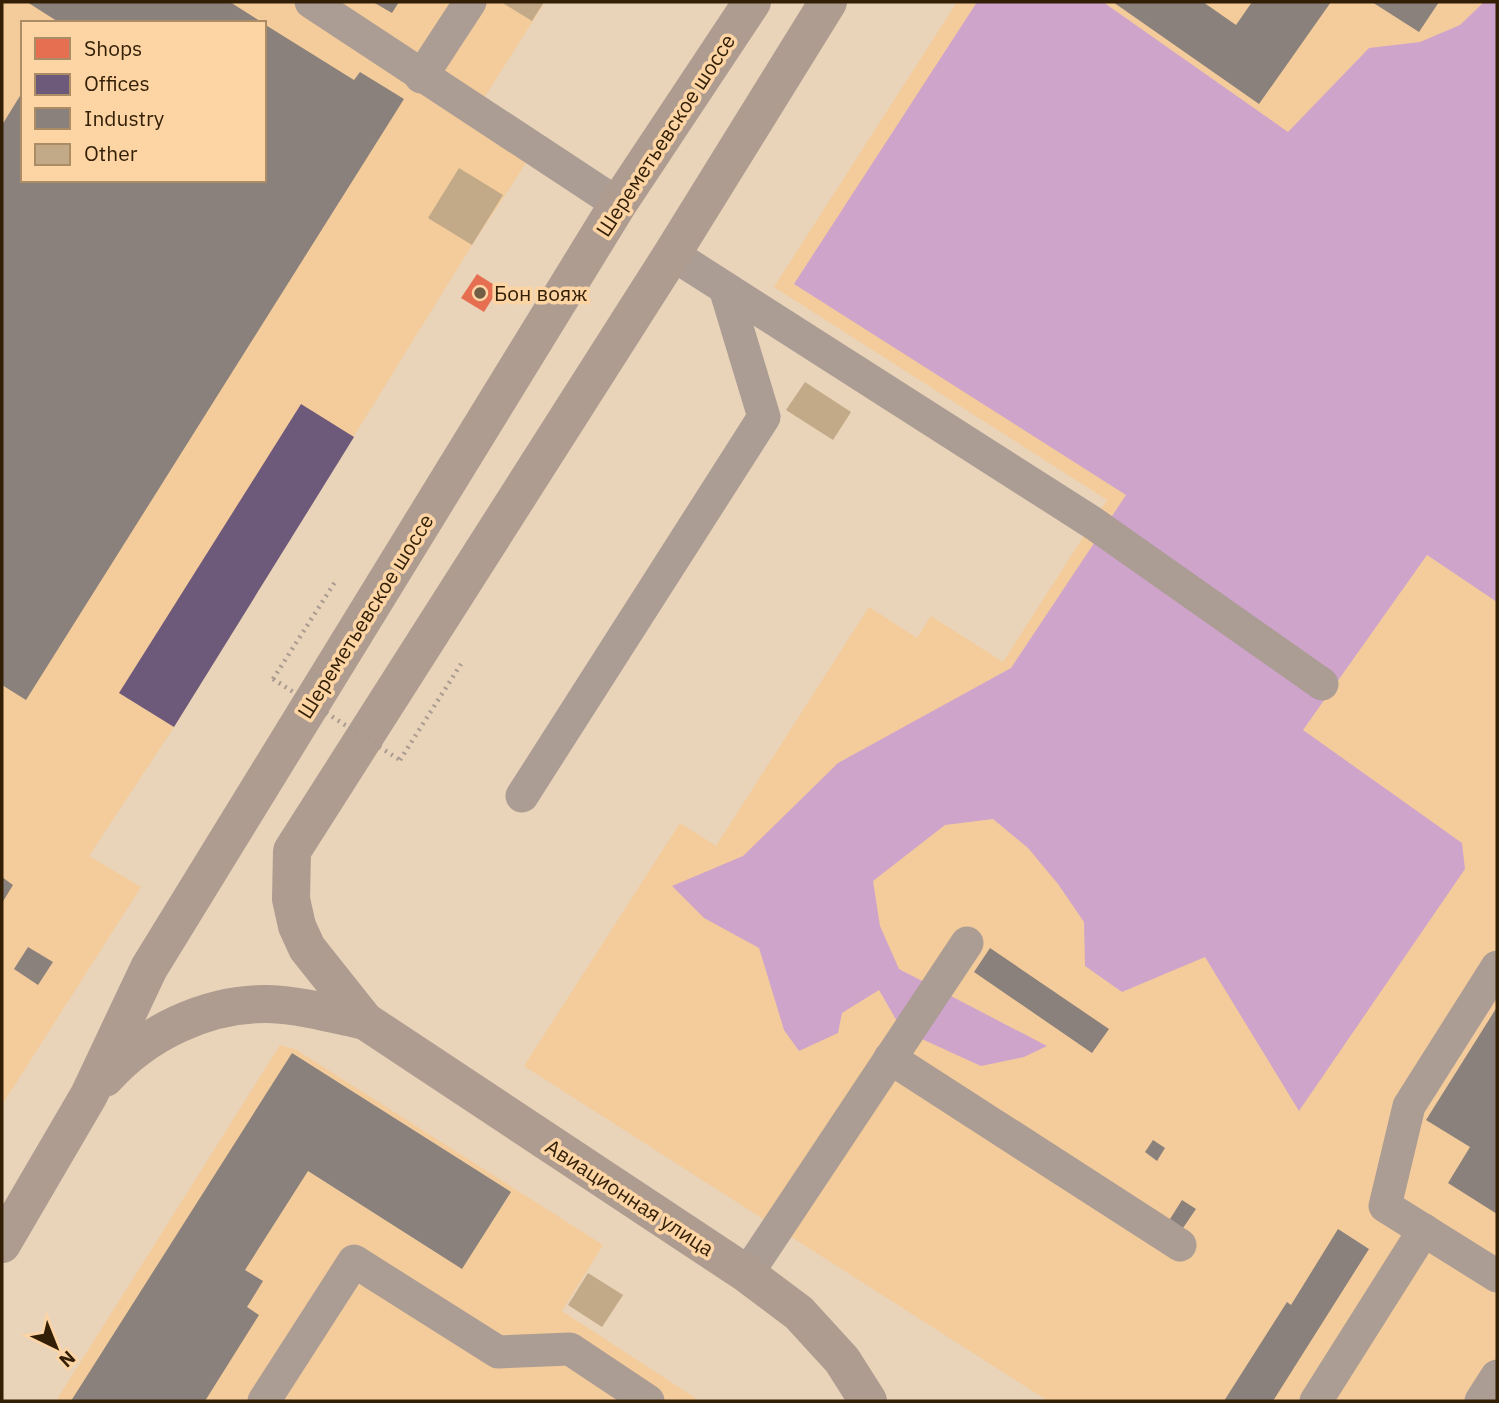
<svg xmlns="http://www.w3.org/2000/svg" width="1499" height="1403" viewBox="0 0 1499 1403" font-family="'IBM Plex Sans',sans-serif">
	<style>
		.built { fill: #f4cc9b; fill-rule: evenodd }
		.forest { fill: #cfa4cb }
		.shops { fill: #e76f51 }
		.offices { fill: #6d597a }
		.industry { fill: #8a817c }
		.building { fill: #c2aa88 }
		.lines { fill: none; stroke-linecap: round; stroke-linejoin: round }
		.path { stroke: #a99b90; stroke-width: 4.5; stroke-dasharray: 2 5; stroke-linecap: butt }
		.minor { stroke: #ab9c94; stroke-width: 33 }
		.major { stroke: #ae9c90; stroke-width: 38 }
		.path-bridge { stroke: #a99b90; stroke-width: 4.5; stroke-dasharray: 2 5; stroke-linecap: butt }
		.poi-dot { fill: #725e45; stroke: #fdd5a5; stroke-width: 2.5 }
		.labels { text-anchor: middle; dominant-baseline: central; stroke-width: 7; stroke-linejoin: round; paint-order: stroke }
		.street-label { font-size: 21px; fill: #321f06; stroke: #fdd5a5 }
		.poi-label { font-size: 21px; fill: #321f06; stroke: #fdd5a5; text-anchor: start }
	</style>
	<rect width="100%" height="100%" fill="#e9d3b9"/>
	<!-- built -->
	<g class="built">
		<path d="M 2,2 L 545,2 L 484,98 L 534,151 L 472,245 L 174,727 L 89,856 L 141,887 L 2,1105 ZM 23,23 L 264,23 L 264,180 L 23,180 Z"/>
		<polygon points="957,2 1497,2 1497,1401 1048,1401 524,1066 680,823 716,846 869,607 917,638 931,616 1003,662 1107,500 774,287"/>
		<polygon points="280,1045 295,1049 603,1245 562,1311 700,1401 56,1401"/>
	</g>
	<!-- forest -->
	<polygon class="forest" points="977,2 1103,2 1288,132 1369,48 1420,42 1460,25 1484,2 1497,2 1497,602 1427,555 1303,730 1462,843 1465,869 1299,1111 1205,957 1122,992 1085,966 1084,922 1058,884 1028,848 993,819 945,825 873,881 880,926 899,969 1047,1046 1024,1057 981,1066 902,1030 879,990 842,1013 838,1033 799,1051 784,1030 759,948 704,918 672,886 743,856 838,763 1011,668 1126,495 794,284"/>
	<!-- shops -->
	<polygon class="shops" points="477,274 499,288 484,312 461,298"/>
	<!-- offices -->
	<polygon class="offices" points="301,404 354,437 174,727 119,693"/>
	<!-- industry -->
	<g class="industry">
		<polygon points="27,2 230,2 263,23 60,23"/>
		<polygon points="373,2 399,2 392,13"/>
		<polygon points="1113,2 1203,2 1236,25 1252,2 1331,2 1259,104"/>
		<polygon points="1372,2 1439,2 1419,32"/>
		<polygon points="264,24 354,80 360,72 404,99 26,700 2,685 2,125 23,91 23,180 264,180"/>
		<polygon points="2,877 13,885 2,903"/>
		<polygon points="28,947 53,962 38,985 14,969"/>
		<polygon points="990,948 1109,1029 1092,1053 974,972"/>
		<polygon points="1497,1007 1497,1214 1448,1183 1470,1147 1426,1120"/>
		<polygon points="292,1053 511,1192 462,1269 308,1171 245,1270 263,1281 247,1307 259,1315 205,1401 71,1401"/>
		<polygon points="1153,1140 1165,1148 1157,1161 1145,1152"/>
		<polygon points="1182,1200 1196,1209 1183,1228 1170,1219"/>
		<polygon points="1338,1229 1369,1249 1273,1401 1224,1401 1287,1302 1291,1305"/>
	</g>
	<!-- building -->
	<g class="building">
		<polygon points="501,2 544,2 532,21"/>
		<polygon points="459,168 503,195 472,245 428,218"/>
		<polygon points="805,382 851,412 833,440 786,410"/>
		<polygon points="588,1273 623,1295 602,1327 568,1305"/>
	</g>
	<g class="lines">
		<!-- path -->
		<g class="path">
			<polyline points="273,679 335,582"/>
			<polyline points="400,760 461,664"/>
		</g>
		<!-- minor -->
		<g class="minor">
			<polyline points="311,2 618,204"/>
			<polyline points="421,77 470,2"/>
			<polyline points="672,254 1093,523 1322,684"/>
			<polyline points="522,796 764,417 725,288"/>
			<polyline points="1497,967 1409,1106 1385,1206 1497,1276"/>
			<polyline points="890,1058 1180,1245"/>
			<polyline points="747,1274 967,943"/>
			<polyline points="264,1401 354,1261 498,1352 570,1349 648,1401"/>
			<polyline points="1316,1401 1424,1230"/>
			<polyline points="1481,1401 1497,1376"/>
		</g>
		<!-- major -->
		<g class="major">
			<polyline points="828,2 672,254 292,851 291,899 297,926 307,948 365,1021 747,1274 799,1313 842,1360 868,1401"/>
			<path d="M 105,1078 C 145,1033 207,1003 268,1004 C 301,1005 333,1014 365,1021"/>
			<polyline points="2,1244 89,1095 149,968 618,204 752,2"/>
		</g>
		<!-- path-bridge -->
		<polyline class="path-bridge" points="273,679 400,760"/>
	</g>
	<!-- markers -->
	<circle class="poi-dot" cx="480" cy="293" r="7"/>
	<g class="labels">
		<!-- street labels -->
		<g class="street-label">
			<text transform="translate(665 135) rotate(-57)">Шереметьевское шоссе</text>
			<text transform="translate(365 616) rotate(-58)">Шереметьевское шоссе</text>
			<text transform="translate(630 1197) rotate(33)">Авиационная улица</text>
		</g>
		<!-- poi labels -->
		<g class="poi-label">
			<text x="494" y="293">Бон вояж</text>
		</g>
	</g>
	<!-- border -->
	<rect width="1499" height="1403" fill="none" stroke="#321f06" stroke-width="7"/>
	<!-- legend -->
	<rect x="21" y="21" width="245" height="161" fill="#fdd5a5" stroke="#ac8c65" stroke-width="2"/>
	<rect x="35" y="38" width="35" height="21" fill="#e76f51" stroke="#ac8c65" stroke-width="2"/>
	<text x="84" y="56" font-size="21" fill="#321f06">Shops</text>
	<rect x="35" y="74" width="35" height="21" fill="#6d597a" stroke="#ac8c65" stroke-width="2"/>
	<text x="84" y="91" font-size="21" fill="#321f06">Offices</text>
	<rect x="35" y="108" width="35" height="21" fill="#8a817c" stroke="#ac8c65" stroke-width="2"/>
	<text x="84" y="126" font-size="21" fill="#321f06">Industry</text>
	<rect x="35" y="144" width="35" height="21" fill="#c2aa88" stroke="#ac8c65" stroke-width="2"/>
	<text x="84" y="161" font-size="21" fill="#321f06">Other</text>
	<!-- north arrow -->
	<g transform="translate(56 1347) rotate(137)" stroke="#fdd5a5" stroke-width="5" paint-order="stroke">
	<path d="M0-5L12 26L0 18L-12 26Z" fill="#321f06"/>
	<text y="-10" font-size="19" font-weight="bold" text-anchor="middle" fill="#321f06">N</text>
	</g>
</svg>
